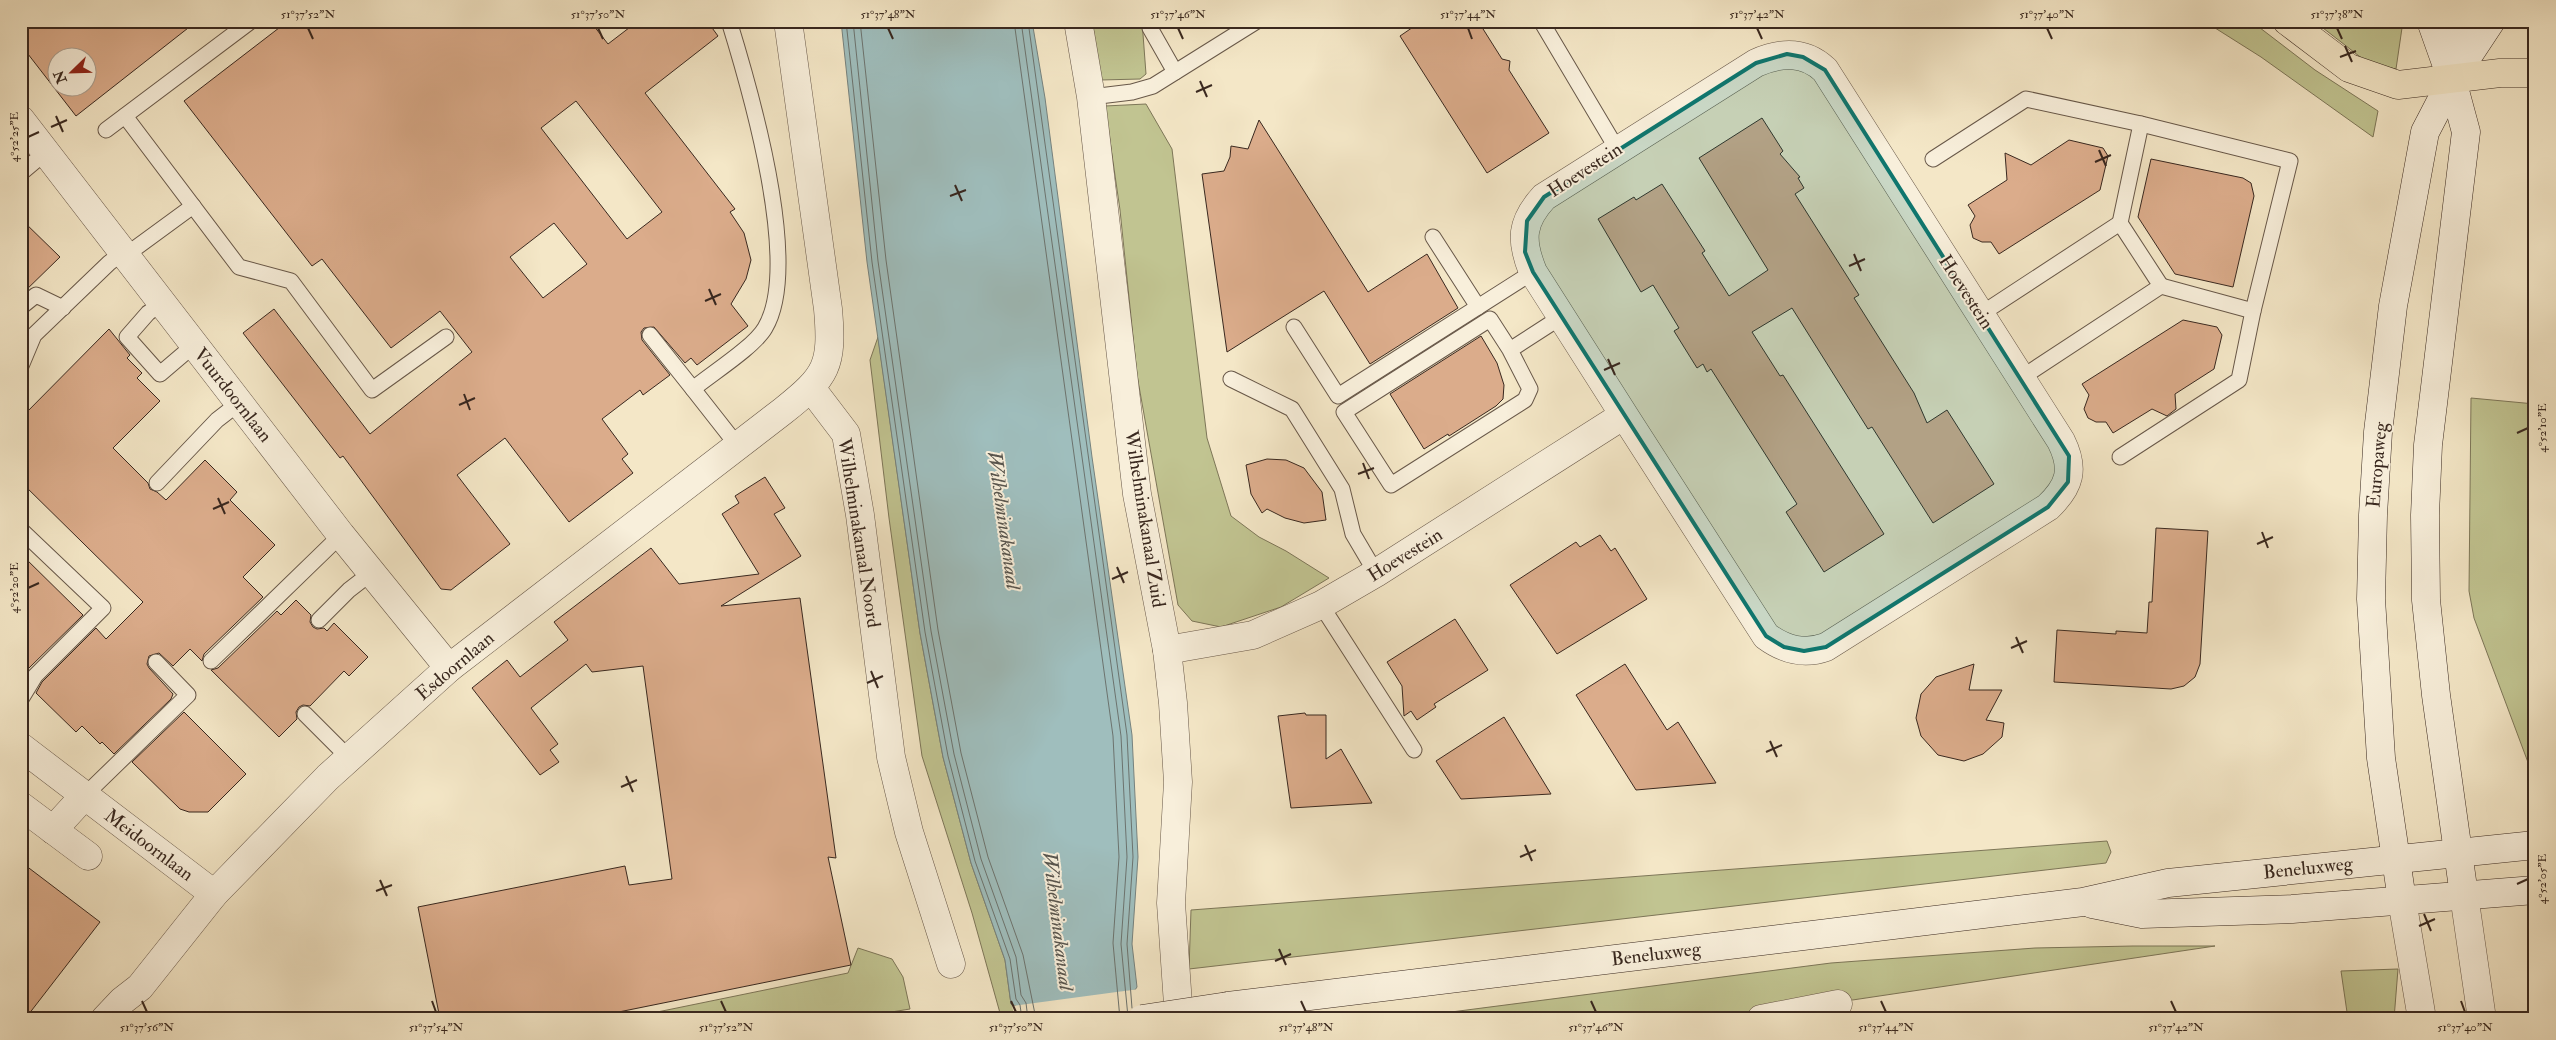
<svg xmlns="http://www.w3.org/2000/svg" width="2556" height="1040" viewBox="0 0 2556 1040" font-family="'IM FELL Double Pica',serif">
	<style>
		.green { fill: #c1c491; stroke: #7d7658 }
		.water { fill: #9fbebd; stroke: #76827e }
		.pier { fill: #f4e7c7 }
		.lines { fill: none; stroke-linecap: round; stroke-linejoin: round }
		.shore { stroke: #6c736e; stroke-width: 1 }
		.building { fill: #dbac8b; stroke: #39281f; fill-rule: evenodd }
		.service-casing { stroke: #685849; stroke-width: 17 }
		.minor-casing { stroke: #685849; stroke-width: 29 }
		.tertiary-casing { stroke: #685849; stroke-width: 29 }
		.secondary-casing { stroke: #39281f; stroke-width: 29 }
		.motorway-casing { stroke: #39281f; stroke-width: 29 }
		.service { stroke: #f8efdb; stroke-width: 15 }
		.minor { stroke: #f8efdb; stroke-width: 28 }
		.tertiary { stroke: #f8efdb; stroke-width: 28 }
		.secondary { stroke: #f8efdb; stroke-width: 28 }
		.motorway { stroke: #f4e7c7; stroke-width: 28 }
		.secondary-bridge-casing { stroke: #39281f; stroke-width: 29; stroke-linecap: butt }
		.secondary-bridge { stroke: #f8efdb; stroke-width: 28 }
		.marked { fill: #0f766e; fill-opacity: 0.2; stroke: #0f766e; stroke-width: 4; stroke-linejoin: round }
		.ticks { fill: none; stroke: #39281f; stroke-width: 2 }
		.labels { text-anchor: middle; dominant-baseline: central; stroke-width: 4; stroke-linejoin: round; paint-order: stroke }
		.street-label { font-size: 19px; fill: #39281f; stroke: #f8efdb }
		.water-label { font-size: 20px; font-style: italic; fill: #58554e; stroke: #f8efdb }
		.neatline { fill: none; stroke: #39281f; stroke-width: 2 }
		.ticks-label { font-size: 12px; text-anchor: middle; fill: #39281f }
	</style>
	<rect width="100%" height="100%" fill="#f4e7c7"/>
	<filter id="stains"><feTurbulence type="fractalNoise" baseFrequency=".004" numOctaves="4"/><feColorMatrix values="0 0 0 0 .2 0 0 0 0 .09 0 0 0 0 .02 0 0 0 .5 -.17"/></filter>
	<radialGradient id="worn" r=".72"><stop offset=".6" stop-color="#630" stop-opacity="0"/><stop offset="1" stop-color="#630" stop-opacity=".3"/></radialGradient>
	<!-- green -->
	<g class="green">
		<polygon points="1092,21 1142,21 1146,74 1140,79 1101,80"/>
		<polygon points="2204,21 2251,21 2315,70 2378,111 2373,137 2261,57"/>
		<polygon points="2314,21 2403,21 2396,69 2368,63"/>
		<polygon points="1146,104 1172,149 1207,438 1231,516 1259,537 1286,551 1329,578 1281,607 1221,627 1192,621 1178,605 1137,375 1120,210 1105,106"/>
		<polygon points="878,337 920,633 943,757 971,863 1005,960 1011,1004 1016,1006 1016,1011 1000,1013 972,913 922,756 889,518 870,360"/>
		<polygon points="2471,398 2535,404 2535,781 2474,618 2469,591"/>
		<polygon points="2107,841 2111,852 2106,863 1189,969 1191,910"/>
		<polygon points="2133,946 2215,946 1725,1019 1397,1019 1831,963 2035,948"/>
		<polygon points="858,948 892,959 903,977 910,1009 848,1019 623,1019 848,973"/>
		<polygon points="2398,969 2394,1019 2348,1019 2341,971"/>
	</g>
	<!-- water -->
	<polygon class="water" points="841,21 1032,21 1045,98 1092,457 1132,735 1138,857 1132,944 1137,987 1135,990 1016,1011 1016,1006 1011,1004 1005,960 971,863 943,757 920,633 867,262"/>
	<!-- pier -->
	<polygon class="pier" points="1139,989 1142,1019 1015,1019 1012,1006"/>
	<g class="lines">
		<!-- shore -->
		<g class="shore">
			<polyline points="846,21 872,262 925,632 948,756 975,861 1010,959 1016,999 1020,1005 1022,1019"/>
			<polyline points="853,21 878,261 931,631 954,754 981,859 1016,957 1021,995 1026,1003 1028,1019"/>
			<polyline points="860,21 886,260 938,630 961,753 988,857 1023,955 1036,1019"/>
			<polyline points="1014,21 1113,736 1119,857 1113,943 1120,1019"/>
			<polyline points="1021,21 1121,736 1127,857 1121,944 1128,1017"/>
			<polyline points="1028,21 1127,735 1133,857 1127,944 1132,1008"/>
		</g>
	</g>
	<!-- building -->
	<g class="building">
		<path d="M 21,21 L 197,21 L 76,116 L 21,45 ZM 58,58 L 88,58 L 88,88 L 58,88 Z"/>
		<path d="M 288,21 L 590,21 L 608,44 L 638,21 L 707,21 L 718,36 L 645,93 L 735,209 L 730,212 L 744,233 L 751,260 L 746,279 L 731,304 L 748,326 L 697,365 L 691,358 L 685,363 L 654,327 L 644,328 L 641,332 L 642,340 L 670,375 L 643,395 L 640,390 L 602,419 L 628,454 L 622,459 L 633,473 L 569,522 L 505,438 L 457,475 L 510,544 L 451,590 L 441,589 L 343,456 L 340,458 L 243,333 L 274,309 L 370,434 L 472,352 L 440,311 L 391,348 L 322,259 L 312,266 L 184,101 ZM 576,101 L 662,212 L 627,239 L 541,128 ZM 554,223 L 587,264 L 543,298 L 510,257 Z"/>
		<polygon points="1422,21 1478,21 1502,59 1510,61 1509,70 1549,133 1487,173 1400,36"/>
		<polygon points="1762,118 1783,151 1780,154 1800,177 1798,178 1804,188 1795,194 1859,295 1854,298 1914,393 1927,423 1947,410 1994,484 1933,523 1872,427 1868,429 1792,308 1752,332 1780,376 1783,375 1884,534 1824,572 1786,512 1797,504 1711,369 1707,372 1703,364 1697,368 1674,331 1679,328 1653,285 1641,292 1598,219 1634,197 1636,200 1662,184 1705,251 1702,253 1729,296 1768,270 1699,158"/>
		<polygon points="1259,120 1368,292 1427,254 1458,308 1370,364 1324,291 1227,352 1202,174 1224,171 1230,157 1231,146 1248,149"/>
		<polygon points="2069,140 2103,148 2108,156 2100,190 1999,254 1991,242 1982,242 1973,238 1970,225 1975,216 1968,205 2007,180 2005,153 2031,165"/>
		<polygon points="2151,159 2243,178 2251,183 2254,196 2233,287 2175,274 2138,217"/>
		<polygon points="21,219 60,257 21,295"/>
		<polygon points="2183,320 2217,327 2222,335 2214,369 2175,394 2176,409 2167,416 2152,409 2113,433 2106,422 2096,422 2088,418 2084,409 2089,395 2082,384"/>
		<polygon points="109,329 130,355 127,358 142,373 137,378 160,401 113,448 148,483 150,489 157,492 166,500 205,460 237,492 230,500 275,545 243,577 263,597 204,654 202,661 190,649 173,666 159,653 149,656 147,664 149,668 173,694 171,699 114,754 102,742 100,744 82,726 76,732 36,693 42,682 96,628 106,639 143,602 21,482 21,418"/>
		<polygon points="1481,336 1497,363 1504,385 1503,399 1496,406 1449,436 1448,434 1424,449 1390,394"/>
		<polygon points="1267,459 1286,460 1304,468 1322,492 1326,520 1304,523 1285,518 1267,509 1262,513 1251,494 1246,465"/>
		<polygon points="765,477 785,508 774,514 801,556 721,606 800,598 836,858 828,857 851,965 584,1019 440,1019 418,907 625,866 629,885 672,879 643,666 592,672 586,664 531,708 558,744 550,750 559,762 540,775 472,688 507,660 520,677 568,640 554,622 651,548 679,584 759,574 722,514 739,503 735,496"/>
		<polygon points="2156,528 2208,531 2200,664 2195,677 2184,686 2171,689 2054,682 2057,630 2116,634 2116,631 2147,633 2149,602 2152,602"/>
		<polygon points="1600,535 1611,551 1615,548 1647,599 1557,654 1510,585 1576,542 1580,547"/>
		<polygon points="21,554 83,615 28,669 22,679"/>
		<polygon points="296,600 311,615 310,622 313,627 317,629 324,628 327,631 334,623 368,657 349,676 344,671 310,706 303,705 299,707 296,712 297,719 279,737 211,670 218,668 277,611 281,615"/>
		<polygon points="1455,619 1488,670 1434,704 1436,707 1417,720 1411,711 1404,716 1402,686 1387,662"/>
		<polygon points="1625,664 1667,730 1678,722 1716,783 1636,790 1576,695"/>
		<polygon points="1974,664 1969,690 2002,690 1986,720 2004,723 2002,737 1983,754 1964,761 1938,755 1921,736 1916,718 1921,694 1936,677"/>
		<polygon points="184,712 246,774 208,812 189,812 180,809 132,762"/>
		<polygon points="1305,713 1306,715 1326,715 1326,759 1341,749 1372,803 1291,808 1278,716"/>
		<polygon points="1504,717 1551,794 1461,799 1436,761"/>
		<polygon points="21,862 100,922 25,1019 21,1019"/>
	</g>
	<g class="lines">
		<!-- service casing -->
		<g class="service-casing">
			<g id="service">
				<path d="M 729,21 C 750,89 802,266 765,328 C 754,347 711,374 693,389 L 737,445"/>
				<polyline points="1149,21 1150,28 1175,72"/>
				<polyline points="1541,21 1617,149"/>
				<polyline points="1091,97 1132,92 1153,86 1257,21"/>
				<polyline points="125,116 239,267 291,281 372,390 446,337"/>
				<polyline points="2141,124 2290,161 2253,311"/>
				<polyline points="106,130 251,21"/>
				<polyline points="1933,159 2026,99 2141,124 2120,223"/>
				<polyline points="21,173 46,152"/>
				<polyline points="1433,237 1478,307"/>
				<polyline points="126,255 193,206"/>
				<polyline points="162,303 148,313 127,337 160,374 194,345"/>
				<polyline points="21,307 36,295 63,308"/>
				<polyline points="1981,314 2120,223 2161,286 2021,378"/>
				<polyline points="1294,327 1338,396 1533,272"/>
				<polyline points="650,335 693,389"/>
				<polyline points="1510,350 1490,319 1344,412 1391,485 1525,400 1530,389 1510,350 1561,317"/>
				<polyline points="21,366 34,335 109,263 123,252"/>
				<polyline points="1231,379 1292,409 1342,489 1353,534 1376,573"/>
				<polyline points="2120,457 2239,380 2253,311 2161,286"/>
				<polyline points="157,483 217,420 239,403"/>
				<polyline points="21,530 103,608 35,676 21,699"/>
				<polyline points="1321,605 1414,750"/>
				<polyline points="319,620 349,590 371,573"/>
				<polyline points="211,661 341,535"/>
				<polyline points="305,714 349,758"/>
				<polyline points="85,795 188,695 156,662"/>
			</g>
		</g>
		<!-- minor casing -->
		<g class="minor-casing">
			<g id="minor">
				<polyline points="1078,21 1091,97 1137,494 1167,650 1173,703 1178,782 1171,903 1179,1019"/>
				<polyline points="21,120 341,535 449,668"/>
				<polyline points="811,388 846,434 860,515 891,757 909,832 951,964"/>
				<path d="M 1167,650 L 1253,635 L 1321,605 L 1376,573 L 1624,415 L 1766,636 C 1785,650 1804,655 1826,647 L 2048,507 C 2070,486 2075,469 2061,441 L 1825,70 C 1805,51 1781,52 1756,63 L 1544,197 C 1521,222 1520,240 1533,272 L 1624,415"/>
				<polyline points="21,747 214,894"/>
				<polyline points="21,806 88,856"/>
				<polyline points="53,830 85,795"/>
				<polyline points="1761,1019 1838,1004"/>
			</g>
		</g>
		<!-- tertiary casing -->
		<g class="tertiary-casing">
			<g id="tertiary">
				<polyline points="2464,895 2482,1019"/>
				<polyline points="2402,900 2422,1019"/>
				<path d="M 105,1019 L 122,1001 L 140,987 L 214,894 L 328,777 L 449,668 L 783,411 C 827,376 833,366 828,309 L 788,21"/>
			</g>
		</g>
		<!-- secondary casing -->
		<g class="secondary-casing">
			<g id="secondary">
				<polyline points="2431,21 2452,80 2466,132 2428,445 2425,515 2426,600 2436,695 2464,895"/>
				<polyline points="2455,66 2464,21"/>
				<polyline points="2402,900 2381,758 2371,599 2373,515 2378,432 2393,306 2425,132 2452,80 2491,21"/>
				<polyline points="2092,904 2142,914 2292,909 2535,890"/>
				<polyline points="1228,1006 2083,902 2168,883 2535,845"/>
			</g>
		</g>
		<!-- motorway casing -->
		<g class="motorway-casing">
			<polyline id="motorway" points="2287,21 2349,68 2398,85 2500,73 2535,73"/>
		</g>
		<!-- service -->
		<use href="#service" class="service"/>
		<!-- minor -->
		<use href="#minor" class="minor"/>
		<!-- tertiary -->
		<use href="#tertiary" class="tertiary"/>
		<!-- secondary -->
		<use href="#secondary" class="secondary"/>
		<!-- motorway -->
		<use href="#motorway" class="motorway"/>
		<!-- secondary-bridge casing -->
		<g class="secondary-bridge-casing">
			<polyline id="secondary-bridge" points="1142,1019 1228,1006"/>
		</g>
		<!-- secondary-bridge -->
		<use href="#secondary-bridge" class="secondary-bridge"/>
	</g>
	<!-- marked area -->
	<path class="marked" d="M 1787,54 L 1803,57 L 1825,70 L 2069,456 L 2068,482 L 2048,507 L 1826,647 L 1804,651 L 1784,647 L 1766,636 L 1533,272 L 1525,252 L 1527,221 L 1544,197 L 1756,63 Z"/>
	<!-- ticks -->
	<path class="ticks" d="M 308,28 L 313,39M 598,28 L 603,39M 888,28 L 893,39M 1178,28 L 1183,39M 1468,28 L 1472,39M 1757,28 L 1762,39M 2047,28 L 2052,39M 2337,28 L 2342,39M 2345,46 L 2352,62M 2340,57 L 2356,51M 1200,81 L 1207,97M 1196,92 L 1212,85M 56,116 L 63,132M 51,127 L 67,120M 28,137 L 39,132M 2099,150 L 2106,166M 2095,162 L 2111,155M 955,185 L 962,201M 950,196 L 966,190M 1854,254 L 1861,271M 1849,266 L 1865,259M 709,289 L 716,305M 705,301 L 721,294M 1608,359 L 1615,375M 1604,370 L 1620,363M 464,394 L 470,410M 459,405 L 475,398M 2517,433 L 2528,428M 1363,463 L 1369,479M 1358,474 L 1374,468M 218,498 L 225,514M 213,509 L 229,502M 2262,532 L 2268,548M 2257,544 L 2273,537M 1117,567 L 1124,583M 1112,579 L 1128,572M 28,588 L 39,583M 2016,637 L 2023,653M 2011,648 L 2027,641M 871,671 L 878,688M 867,683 L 883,676M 1770,741 L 1777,757M 1766,752 L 1782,745M 626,776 L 633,792M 621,787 L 637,780M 1525,845 L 1532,861M 1520,857 L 1536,850M 380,880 L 387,896M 2517,884 L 2528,879M 376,891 L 392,885M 2424,914 L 2431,931M 2419,926 L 2435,919M 1279,949 L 1286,965M 1275,961 L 1291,954M 142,1001 L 147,1012M 432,1001 L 436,1012M 721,1001 L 726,1012M 1011,1001 L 1016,1012M 1301,1001 L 1306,1012M 1591,1001 L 1596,1012M 1881,1001 L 1886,1012M 2171,1001 L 2176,1012M 2461,1001 L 2465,1012"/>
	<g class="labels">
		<!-- street labels -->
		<g class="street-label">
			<text transform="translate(1585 170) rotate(-33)">Hoevestein</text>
			<text transform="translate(1966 292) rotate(57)">Hoevestein</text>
			<text transform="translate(233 395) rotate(52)">Vuurdoornlaan</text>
			<text transform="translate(2377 465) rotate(-85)">Europaweg</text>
			<text transform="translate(1145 519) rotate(81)">Wilhelminakanaal Zuid</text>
			<text transform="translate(859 533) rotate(81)">Wilhelminakanaal Noord</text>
			<text transform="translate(1405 555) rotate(-32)">Hoevestein</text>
			<text transform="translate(455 666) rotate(-40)">Esdoornlaan</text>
			<text transform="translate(149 845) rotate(37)">Meidoornlaan</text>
			<text transform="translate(2308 868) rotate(-6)">Beneluxweg</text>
			<text transform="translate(1656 954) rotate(-7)">Beneluxweg</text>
		</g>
		<!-- water labels -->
		<g class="water-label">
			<text transform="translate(1004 520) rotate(82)">Wilhelminakanaal</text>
			<text transform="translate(1058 921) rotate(83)">Wilhelminakanaal</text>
		</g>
	</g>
	<!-- margin -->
	<rect width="2556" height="1040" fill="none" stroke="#f4e7c7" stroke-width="55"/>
	<!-- north arrow -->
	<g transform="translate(72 72) rotate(247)"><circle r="24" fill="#f8efdb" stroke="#ac9f90"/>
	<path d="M0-4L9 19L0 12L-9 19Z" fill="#8f2418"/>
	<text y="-8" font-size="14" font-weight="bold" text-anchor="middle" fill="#39281f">N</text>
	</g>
	<rect x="28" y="28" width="2500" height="984" class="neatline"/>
	<g class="ticks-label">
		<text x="308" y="18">51°37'52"N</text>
		<text x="598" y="18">51°37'50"N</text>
		<text x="888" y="18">51°37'48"N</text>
		<text x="1178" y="18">51°37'46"N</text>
		<text x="1468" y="18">51°37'44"N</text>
		<text x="1757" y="18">51°37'42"N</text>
		<text x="2047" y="18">51°37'40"N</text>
		<text x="2337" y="18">51°37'38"N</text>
		<text transform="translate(14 137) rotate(-90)" y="4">4°52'25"E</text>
		<text transform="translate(2542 428) rotate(-90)" y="4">4°52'10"E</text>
		<text transform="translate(14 588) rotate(-90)" y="4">4°52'20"E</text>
		<text transform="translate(2542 879) rotate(-90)" y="4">4°52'05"E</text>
		<text x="147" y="1031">51°37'56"N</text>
		<text x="436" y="1031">51°37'54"N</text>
		<text x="726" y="1031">51°37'52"N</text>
		<text x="1016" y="1031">51°37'50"N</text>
		<text x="1306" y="1031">51°37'48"N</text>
		<text x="1596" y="1031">51°37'46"N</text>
		<text x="1886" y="1031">51°37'44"N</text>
		<text x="2176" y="1031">51°37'42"N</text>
		<text x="2465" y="1031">51°37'40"N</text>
	</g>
	<rect width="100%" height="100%" filter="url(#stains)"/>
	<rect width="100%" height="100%" fill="url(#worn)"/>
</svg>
